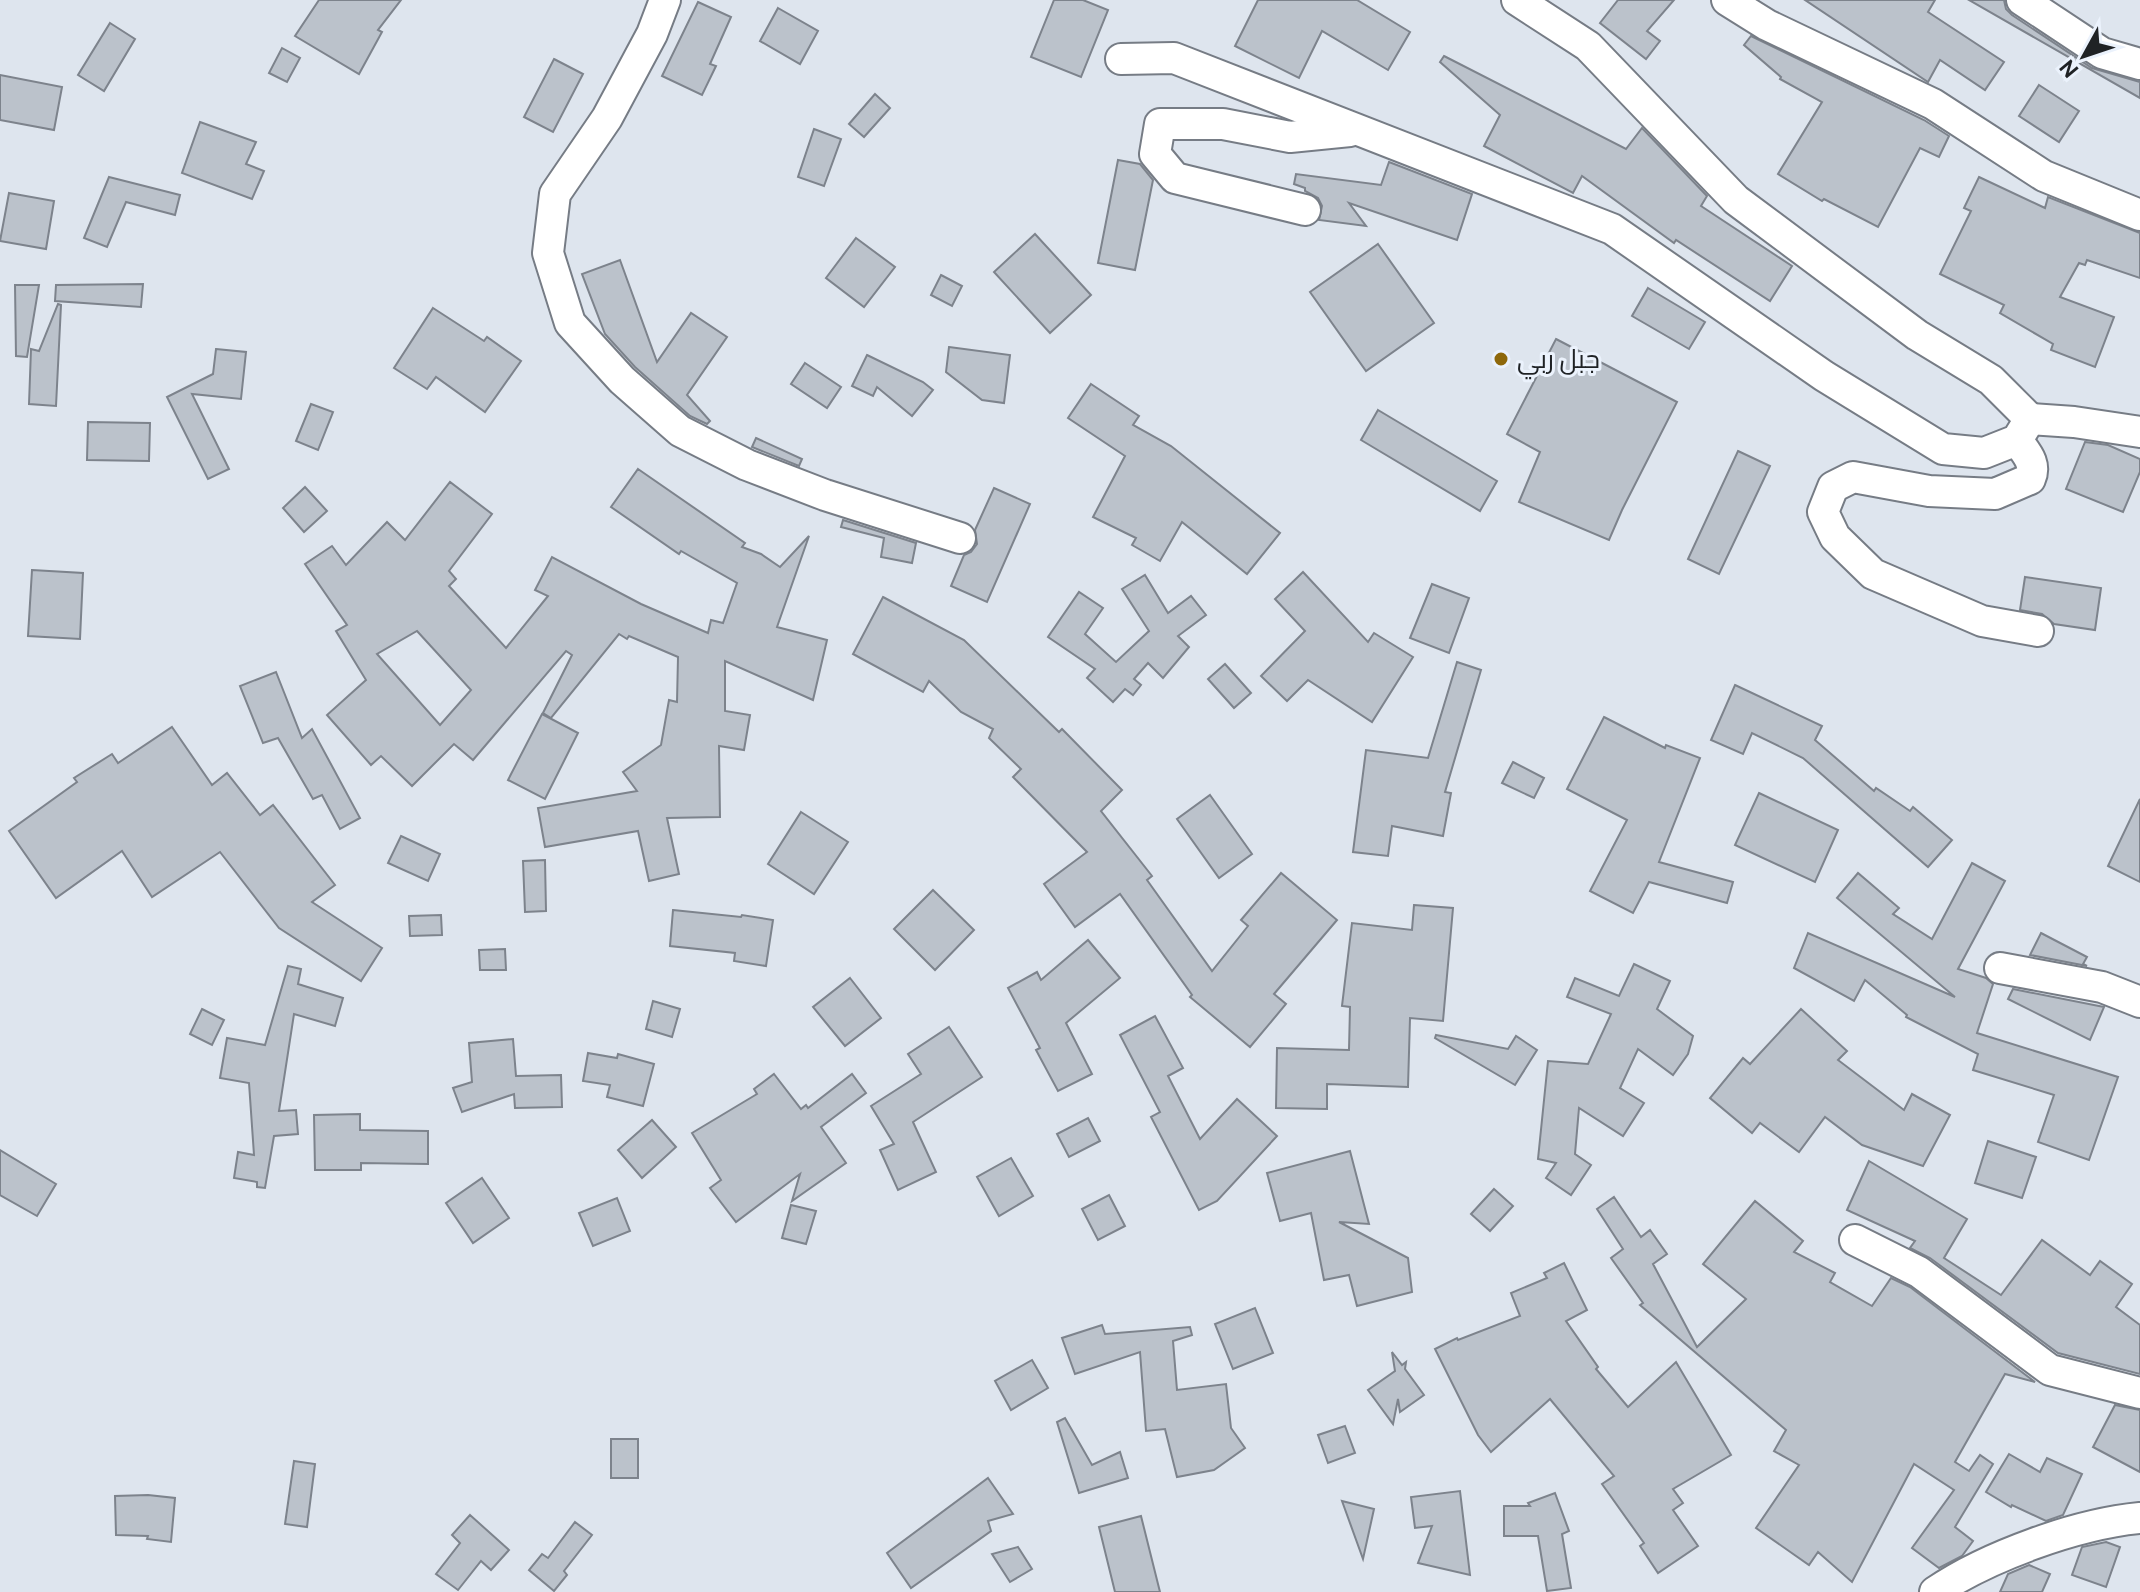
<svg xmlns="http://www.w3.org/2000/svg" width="2140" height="1592" viewBox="0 0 2140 1592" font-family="Cabin,Cairo,sans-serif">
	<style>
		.building { fill: #bbc2cb; stroke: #7d838c; stroke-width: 2; fill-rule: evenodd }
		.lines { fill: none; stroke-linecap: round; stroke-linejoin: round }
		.minor-casing { stroke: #767c85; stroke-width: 34 }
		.minor { stroke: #fff; stroke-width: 30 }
		.poi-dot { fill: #8e680b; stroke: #ebf2fc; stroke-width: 3 }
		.labels { text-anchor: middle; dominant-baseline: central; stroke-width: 6; stroke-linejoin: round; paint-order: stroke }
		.poi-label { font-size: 26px; fill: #1f2225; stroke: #ebf2fc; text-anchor: start }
	</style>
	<rect width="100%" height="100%" fill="#dee5ee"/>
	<!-- building -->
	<g class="building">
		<polygon points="319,0 401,0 378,30 382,32 359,74 295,36"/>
		<polygon points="1054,0 1083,0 1108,10 1081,77 1031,57"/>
		<polygon points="1258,0 1357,0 1410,32 1388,70 1322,31 1299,78 1235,46"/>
		<polygon points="1618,0 1674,0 1647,31 1660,41 1646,59 1600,23"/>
		<polygon points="1805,0 1935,0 1928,12 2004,62 1985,90 1940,60 1928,82"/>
		<polygon points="1969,0 2004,0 2006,9 2012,15 2092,68 2140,82 2140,98"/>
		<polygon points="698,2 731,17 710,64 716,66 702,95 662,76"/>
		<polygon points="778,8 818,31 800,64 760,41"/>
		<polygon points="110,23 135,39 104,91 78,75"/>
		<polygon points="1751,36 1924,120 1949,136 1939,157 1920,148 1878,227 1824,199 1822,201 1778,174 1822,102 1780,79 1781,77 1744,45"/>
		<polygon points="282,48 300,58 287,82 269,73"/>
		<polygon points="1444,56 1626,149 1642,128 1707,196 1701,206 1792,266 1770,301 1676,240 1674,243 1582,176 1573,193 1484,146 1500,115 1440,62"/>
		<polygon points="554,59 583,74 553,132 524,117"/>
		<polygon points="0,75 62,87 54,130 0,120"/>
		<polygon points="2039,85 2079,111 2059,142 2019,116"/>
		<polygon points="875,94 890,108 864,137 849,124"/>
		<polygon points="200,122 256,142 246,164 264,171 252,199 182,173"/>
		<polygon points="814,129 841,139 824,186 798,177"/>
		<polygon points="1118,160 1140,164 1153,180 1135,270 1098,263"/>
		<polygon points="1389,162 1472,194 1457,240 1349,203 1366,226 1319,220 1322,206 1318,198 1305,191 1305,188 1294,184 1296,174 1381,185"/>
		<polygon points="109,177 180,195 175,215 126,202 107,247 84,238"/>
		<polygon points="1979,177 2045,208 2048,197 2140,233 2140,278 2087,260 2085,265 2079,263 2060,297 2114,317 2095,367 2051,350 2053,344 2000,313 2004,305 1940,274 1971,211 1964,208"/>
		<polygon points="9,193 54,201 46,249 0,241"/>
		<polygon points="1035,234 1091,295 1050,333 994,272"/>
		<polygon points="856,238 895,267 864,307 826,278"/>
		<polygon points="1378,244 1434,323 1366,371 1310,292"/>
		<polygon points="620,260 657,362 691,313 727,337 687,395 710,421 707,424 690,416 635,367 605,334 582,274"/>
		<polygon points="941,275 962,286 952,306 931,295"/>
		<polygon points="143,284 141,307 55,301 56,285"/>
		<polygon points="15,285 39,285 27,357 16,356"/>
		<polygon points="1648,288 1705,322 1689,349 1632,316"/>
		<polygon points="58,304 61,305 56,406 29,404 31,349 39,351"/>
		<polygon points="433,308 484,341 487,337 521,361 485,412 436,377 427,389 394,368"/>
		<polygon points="1556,339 1677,402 1622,510 1609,540 1519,502 1540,452 1507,434"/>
		<polygon points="949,347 1010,355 1004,403 982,400 946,372"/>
		<polygon points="216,349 246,352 241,399 192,394 229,469 208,479 167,397 213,374"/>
		<polygon points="867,355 923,382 933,390 912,416 877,387 873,396 852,386"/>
		<polygon points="805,363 841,387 827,408 791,384"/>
		<polygon points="1091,384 1139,416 1133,425 1171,446 1280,533 1247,574 1182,522 1160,561 1132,545 1136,538 1093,517 1125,456 1068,418"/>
		<polygon points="311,404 333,412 318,450 296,441"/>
		<polygon points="1378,410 1497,481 1480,511 1361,440"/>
		<polygon points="88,422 150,423 149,461 87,460"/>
		<polygon points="756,438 802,459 799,466 752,447"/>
		<polygon points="2085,442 2108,445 2140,459 2140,472 2123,512 2066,489"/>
		<polygon points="1738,451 1770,466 1719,574 1688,559"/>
		<path d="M 638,469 L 745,543 L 742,547 L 761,554 L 780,567 L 809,536 L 777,627 L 827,640 L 813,700 L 725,661 L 725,711 L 750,715 L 744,750 L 719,746 L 720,817 L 667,818 L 679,874 L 649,881 L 638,831 L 545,847 L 538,808 L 637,791 L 623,772 L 661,745 L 669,700 L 677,702 L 678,657 L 629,636 L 627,639 L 619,634 L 551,718 L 543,713 L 572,655 L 566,651 L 473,760 L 454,744 L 412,786 L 381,756 L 371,765 L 327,715 L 366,680 L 336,631 L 347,625 L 305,564 L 332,546 L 346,565 L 387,522 L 405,540 L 450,482 L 492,514 L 449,571 L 456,579 L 449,586 L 506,648 L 548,596 L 535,590 L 552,557 L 641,604 L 708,633 L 711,620 L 723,623 L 737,583 L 681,551 L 679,554 L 611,507 ZM 417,631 L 471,690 L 440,725 L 377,654 Z"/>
		<polygon points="305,487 327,511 304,532 283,508"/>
		<polygon points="994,488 1030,504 987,602 951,586 964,555 971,552 977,544 975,530"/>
		<polygon points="843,520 916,543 912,563 881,557 884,538 841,527"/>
		<polygon points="32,570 83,573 80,639 28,636"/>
		<polygon points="1303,572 1368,642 1374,633 1413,657 1372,722 1308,680 1287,701 1261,676 1305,631 1275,599"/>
		<polygon points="1145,575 1168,613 1191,596 1206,615 1178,636 1189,647 1163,678 1148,663 1134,679 1141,685 1133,695 1125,689 1113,702 1087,678 1095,669 1048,637 1079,592 1103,608 1085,634 1116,662 1149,631 1122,589"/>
		<polygon points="2025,577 2101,588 2095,630 2054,624 2042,614 2020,610"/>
		<polygon points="1432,584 1469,598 1449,653 1410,638"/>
		<polygon points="883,597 964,640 1059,732 1062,729 1122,790 1101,811 1152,876 1147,880 1212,971 1248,926 1241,920 1281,873 1337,920 1274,994 1286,1004 1250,1047 1190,997 1192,995 1120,894 1075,927 1044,884 1087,852 1013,777 1021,769 989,738 993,729 961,712 929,681 923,692 853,654"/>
		<polygon points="1457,662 1481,670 1445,792 1451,793 1443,836 1392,826 1388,856 1353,852 1366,750 1428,758"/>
		<polygon points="1225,664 1251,693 1234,708 1208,679"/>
		<polygon points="276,672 302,738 312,729 360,818 340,829 322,795 313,799 278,738 263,743 240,686"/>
		<polygon points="1735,685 1822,726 1815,740 1874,791 1876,788 1910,811 1913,807 1952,840 1928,867 1803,758 1752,733 1743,754 1711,740"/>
		<polygon points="542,714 578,733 545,799 508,780"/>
		<polygon points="1604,717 1665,748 1666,745 1700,758 1659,862 1733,882 1727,903 1649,882 1633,913 1590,891 1627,820 1567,789"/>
		<polygon points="172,727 212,785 227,773 260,815 273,805 335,885 312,902 382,948 361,981 279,928 220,852 152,897 122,851 56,898 9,831 77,782 74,778 112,754 118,763"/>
		<polygon points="1513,762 1544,778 1534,798 1502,783"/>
		<polygon points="1759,793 1838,830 1815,882 1735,845"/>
		<polygon points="1210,795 1252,854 1219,878 1177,819"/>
		<polygon points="2140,799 2140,882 2108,866"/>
		<polygon points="801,812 848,842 814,894 768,864"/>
		<polygon points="401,836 440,854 428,881 388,863"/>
		<polygon points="545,860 546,911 525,912 523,861"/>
		<polygon points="1972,863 2005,881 1958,969 1986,978 1993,984 1977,1033 2118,1077 2089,1160 2038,1142 2054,1095 1973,1070 1978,1054 1906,1017 1907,1015 1865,980 1854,1001 1794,968 1808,933 1955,997 1837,898 1858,873 1899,908 1893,914 1932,939"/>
		<polygon points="933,890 974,930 935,970 894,929"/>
		<polygon points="1414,905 1453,908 1443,1021 1410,1018 1408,1087 1327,1084 1327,1109 1276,1108 1277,1048 1349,1050 1350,1007 1342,1006 1352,923 1412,930"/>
		<polygon points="673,910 741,917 742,915 773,920 766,966 734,961 735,953 670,946"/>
		<polygon points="441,915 442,935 410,936 409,916"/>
		<polygon points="2041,933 2087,957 2083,964 2087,966 2030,955"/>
		<polygon points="1088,940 1120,978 1066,1023 1092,1074 1058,1091 1036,1050 1040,1048 1008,988 1037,972 1041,980"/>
		<polygon points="505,949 506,970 480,970 479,950"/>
		<polygon points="1634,964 1670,981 1657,1009 1693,1036 1688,1054 1673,1075 1638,1049 1620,1088 1644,1103 1623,1136 1579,1108 1575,1154 1591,1165 1571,1195 1546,1178 1556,1163 1538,1159 1548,1061 1588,1064 1611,1014 1567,997 1575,978 1619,996"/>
		<polygon points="288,966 301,969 298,984 343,998 335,1026 294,1014 279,1111 296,1110 298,1134 274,1136 265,1188 257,1187 257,1182 234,1178 238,1152 254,1155 249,1083 220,1078 227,1038 265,1045"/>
		<polygon points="850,978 881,1018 845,1046 813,1007"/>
		<polygon points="2013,989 2104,1007 2090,1040 2008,999"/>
		<polygon points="653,1001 680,1009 672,1037 646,1029"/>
		<polygon points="202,1009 224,1020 212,1045 190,1034"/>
		<polygon points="1801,1009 1847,1051 1838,1060 1904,1110 1912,1094 1950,1115 1923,1166 1862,1145 1825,1117 1799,1152 1760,1123 1752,1133 1710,1098 1743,1058 1750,1064"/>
		<polygon points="1155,1016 1183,1068 1168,1076 1200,1139 1237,1099 1277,1136 1217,1201 1199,1210 1151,1117 1160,1112 1120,1035"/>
		<polygon points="949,1027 982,1077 913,1122 936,1172 898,1190 880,1150 894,1144 871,1106 921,1074 908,1054"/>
		<polygon points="1436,1035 1508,1049 1516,1036 1537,1050 1515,1085 1435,1038"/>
		<polygon points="513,1039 516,1076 561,1075 562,1107 515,1108 514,1094 462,1112 453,1088 472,1082 469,1043"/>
		<polygon points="588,1053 617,1058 618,1054 654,1064 643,1106 607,1097 610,1085 583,1081"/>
		<polygon points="774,1074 801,1109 806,1105 808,1108 852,1074 866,1093 821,1127 846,1163 792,1201 800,1174 736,1222 710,1188 721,1180 692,1133 757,1094 754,1089"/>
		<polygon points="360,1114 360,1130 428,1131 428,1164 361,1163 361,1170 315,1170 314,1115"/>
		<polygon points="1088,1118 1100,1141 1069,1157 1057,1134"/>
		<polygon points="652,1120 676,1147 642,1178 618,1150"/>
		<polygon points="1988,1141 2036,1157 2022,1198 1975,1183"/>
		<polygon points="0,1150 56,1184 37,1216 0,1195"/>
		<polygon points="1350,1151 1369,1224 1339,1222 1408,1258 1412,1292 1357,1306 1349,1275 1324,1280 1311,1213 1280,1221 1267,1173"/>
		<polygon points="1011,1158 1033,1196 999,1216 977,1177"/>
		<polygon points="1869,1161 1967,1219 1944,1258 2001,1295 2042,1240 2090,1275 2100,1261 2132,1284 2116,1307 2140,1325 2140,1374 2058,1353 1930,1258 1910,1248 1915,1241 1847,1210"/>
		<polygon points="482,1178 509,1218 473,1243 446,1203"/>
		<polygon points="1494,1189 1513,1206 1490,1231 1471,1214"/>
		<polygon points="1109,1195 1125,1226 1098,1240 1082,1209"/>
		<polygon points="1614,1197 1641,1237 1650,1230 1667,1254 1653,1264 1697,1347 1746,1299 1703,1264 1755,1201 1803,1241 1794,1252 1835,1273 1830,1282 1872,1306 1891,1278 1910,1287 2035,1382 2005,1374 1955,1462 1969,1471 1980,1455 1993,1464 1955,1527 1973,1541 1962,1556 1939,1568 1912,1548 1954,1490 1914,1464 1852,1582 1818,1552 1809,1565 1756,1528 1799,1465 1774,1451 1786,1430 1640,1305 1643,1303 1611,1258 1623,1249 1597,1209"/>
		<polygon points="617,1198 630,1231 593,1246 579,1213"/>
		<polygon points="791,1205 816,1211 806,1244 782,1238"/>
		<polygon points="1564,1263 1587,1310 1566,1321 1598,1367 1596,1369 1628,1407 1676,1362 1731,1455 1673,1489 1683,1503 1673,1510 1698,1546 1658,1573 1640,1546 1644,1543 1602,1484 1614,1476 1550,1399 1491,1452 1478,1435 1435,1349 1457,1338 1458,1340 1520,1316 1511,1293 1547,1278 1544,1273"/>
		<polygon points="1255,1308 1273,1353 1233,1369 1215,1324"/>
		<polygon points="1102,1325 1105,1334 1190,1327 1192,1335 1173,1341 1177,1390 1226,1384 1231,1428 1245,1448 1214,1470 1177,1477 1165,1429 1146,1431 1140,1352 1075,1374 1062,1338"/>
		<polygon points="1392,1352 1402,1365 1406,1362 1405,1369 1424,1395 1400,1412 1398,1399 1393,1424 1368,1390 1395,1371"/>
		<polygon points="1032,1360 1048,1388 1011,1410 995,1381"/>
		<polygon points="2115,1405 2140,1410 2140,1472 2093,1447"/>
		<polygon points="1065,1418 1092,1465 1120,1452 1128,1478 1079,1493 1057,1422"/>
		<polygon points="1345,1426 1355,1453 1328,1463 1318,1435"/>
		<rect x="611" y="1439" width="27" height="39"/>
		<polygon points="2009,1454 2040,1472 2047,1458 2082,1474 2063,1515 2046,1521 2012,1505 2011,1507 1986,1492"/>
		<polygon points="294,1461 315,1464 307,1527 285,1524"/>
		<polygon points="988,1478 1013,1514 988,1521 991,1531 911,1588 887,1553"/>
		<polygon points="1460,1491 1470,1575 1418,1563 1432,1526 1415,1528 1411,1497"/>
		<polygon points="1555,1493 1569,1531 1562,1534 1571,1588 1547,1591 1538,1536 1504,1536 1504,1506 1530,1506 1528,1503"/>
		<polygon points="148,1495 175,1498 171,1542 147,1539 148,1536 116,1535 115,1496"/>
		<polygon points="1342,1501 1374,1509 1363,1559"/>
		<polygon points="470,1515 509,1550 491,1570 481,1561 458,1590 436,1574 460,1543 452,1535"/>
		<polygon points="1141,1516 1160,1592 1115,1592 1099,1527"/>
		<polygon points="575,1522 592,1535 564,1571 567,1575 554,1591 529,1570 542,1554 548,1558"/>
		<polygon points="2106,1542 2120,1547 2106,1587 2072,1575 2082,1547"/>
		<polygon points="1018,1547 1032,1569 1010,1582 992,1554"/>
		<polygon points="2029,1565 2050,1574 2042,1592 2000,1592 2008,1574"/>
	</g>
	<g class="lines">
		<!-- minor casing -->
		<g class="minor-casing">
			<g id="minor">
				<polyline points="665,0 652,34 607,118 555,194 548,253 570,323 622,380 680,431 747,465 825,495 960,538"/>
				<polyline points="1727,0 1767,25 1933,104 2044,176 2140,215"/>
				<polyline points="2022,0 2102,53 2140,64"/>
				<polyline points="1121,59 1174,58 1612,229 1824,376 1943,449 1984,453 2017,440 2030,419 1991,380 1917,335 1736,200 1588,46 1517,0"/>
				<polyline points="1305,210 1175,178 1155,154 1160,124 1223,124 1290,137 1350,131"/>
				<polyline points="2030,419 2074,422 2140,432"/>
				<path d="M 2017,440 C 2026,453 2037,463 2030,479 L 1995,494 L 1929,491 L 1853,477 L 1833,487 L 1823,512 L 1835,537 L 1873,574 L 1982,621 L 2038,631"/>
				<polyline points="2000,968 2102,987 2140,1002"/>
				<polyline points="1855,1240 1919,1272 2050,1370 2140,1393"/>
				<path d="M 1935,1592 C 1988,1556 2077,1524 2140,1518"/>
			</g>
		</g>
		<!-- minor -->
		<use href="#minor" class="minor"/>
	</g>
	<!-- markers -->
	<circle class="poi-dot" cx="1501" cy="359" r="8"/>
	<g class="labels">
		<!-- poi labels -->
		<g class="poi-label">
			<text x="1517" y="359">جبل ربي</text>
		</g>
	</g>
	<!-- north arrow -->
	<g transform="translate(2084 56) rotate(230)" stroke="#ebf2fc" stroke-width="6" paint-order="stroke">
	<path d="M0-6L14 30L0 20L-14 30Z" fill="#1f2225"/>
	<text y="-12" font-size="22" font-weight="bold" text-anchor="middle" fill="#1f2225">N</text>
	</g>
</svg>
